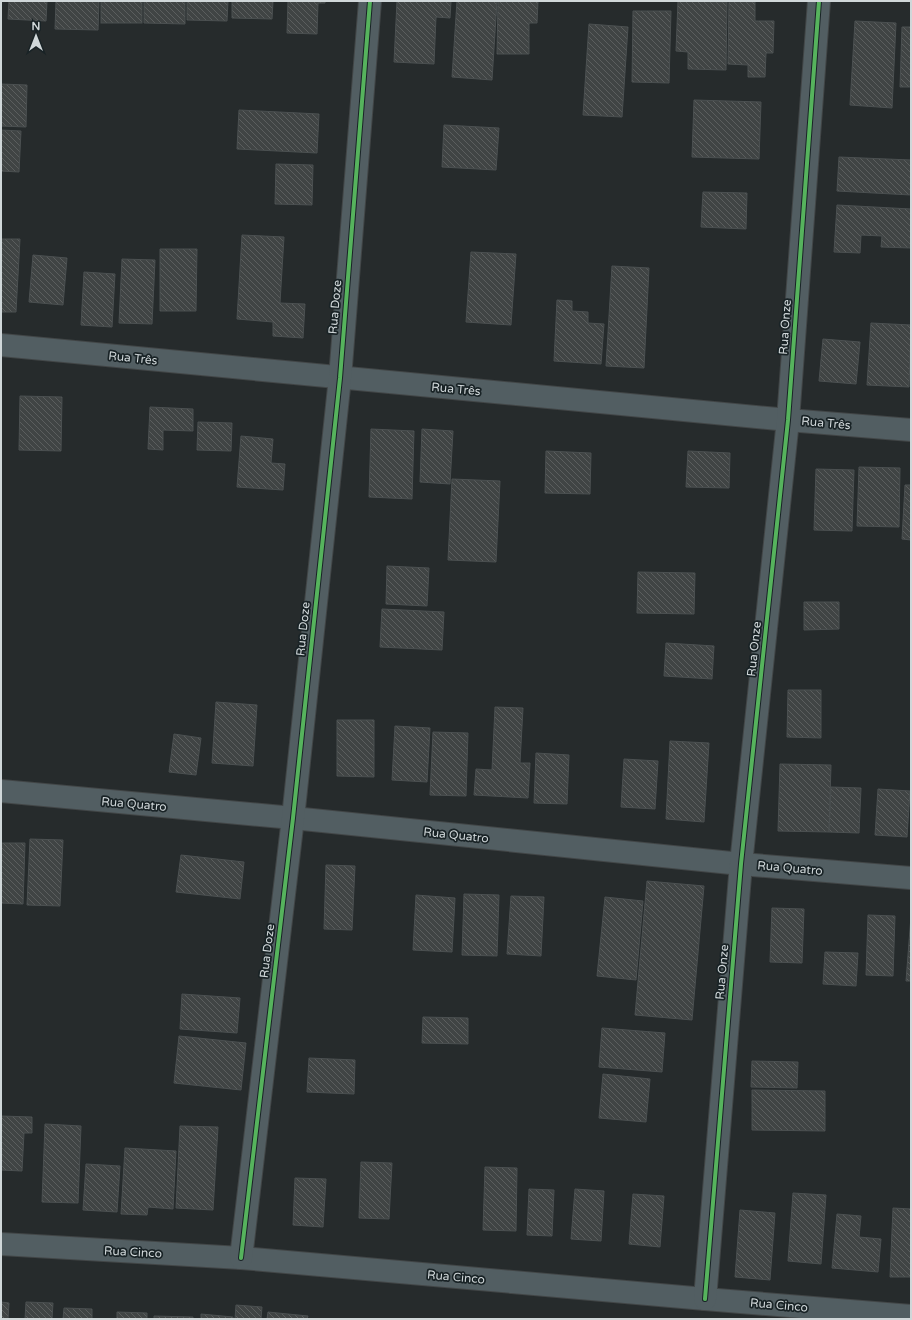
<svg xmlns="http://www.w3.org/2000/svg" width="912" height="1320" viewBox="0 0 912 1320" font-family="'Varela Round',sans-serif">
	<style>
		.building { fill: url(#building-back-hatch); stroke: #4b5051 }
		.lines { fill: none; stroke-linecap: round; stroke-linejoin: round }
		.street-casing { stroke: #424647; stroke-width: 24 }
		.street { stroke: #525e62; stroke-width: 22 }
		.cycleway-casing { stroke: #192326; stroke-width: 6 }
		.cycleway { stroke: #56b35d; stroke-width: 4 }
		.labels { text-anchor: middle; dominant-baseline: central; stroke-width: 3.5; stroke-linejoin: round; paint-order: stroke }
		.street-label { font-size: 12px; fill: #d0d7d9; stroke: #192326 }
	</style>
	<defs>
		<pattern id="building-back-hatch" width="6" height="6" patternUnits="userSpaceOnUse"><rect width="6" height="6" fill="#404444"/><path d="M-1 5l2 2M0 0l6 6M5-1l2 2" fill="none" stroke="#5b5e5e"/></pattern>
	</defs>
	<rect width="100%" height="100%" fill="#262b2c"/>
	<!-- building -->
	<g class="building">
		<polygon points="9,1 47,1 46,21 8,19"/>
		<polygon points="56,1 99,1 98,30 55,29"/>
		<rect x="101" y="1" width="41" height="22"/>
		<polygon points="144,1 185,1 185,24 144,23"/>
		<polygon points="187,1 228,1 227,21 187,20"/>
		<polygon points="232,1 273,1 272,19 232,18"/>
		<polygon points="288,1 325,1 325,3 318,3 317,34 287,33"/>
		<polygon points="397,1 451,1 450,18 436,17 434,64 394,62"/>
		<polygon points="457,1 497,1 492,80 452,77"/>
		<polygon points="498,1 538,1 537,23 529,23 529,54 497,54"/>
		<polygon points="678,1 727,2 726,70 688,69 688,52 676,51"/>
		<polygon points="729,1 755,2 755,21 774,21 773,53 766,53 765,77 748,77 748,65 728,64"/>
		<polygon points="633,11 671,11 669,83 632,82"/>
		<polygon points="855,21 896,23 892,108 850,105"/>
		<polygon points="589,24 628,27 622,117 583,115"/>
		<polygon points="902,27 911,27 911,87 900,87"/>
		<polygon points="1,84 27,85 26,127 1,126"/>
		<polygon points="694,100 761,102 759,159 692,157"/>
		<polygon points="239,110 319,114 317,153 237,149"/>
		<polygon points="444,125 499,128 496,170 442,167"/>
		<polygon points="1,130 21,131 19,172 1,171"/>
		<polygon points="839,157 911,160 911,195 837,191"/>
		<polygon points="276,164 313,165 312,205 275,204"/>
		<polygon points="703,192 747,193 746,229 701,227"/>
		<polygon points="837,205 911,209 911,248 881,247 882,236 861,235 860,253 834,252"/>
		<polygon points="242,235 284,237 280,303 305,304 303,338 273,336 273,322 237,319"/>
		<polygon points="1,239 20,239 16,312 1,312"/>
		<polygon points="160,249 197,249 196,311 160,311"/>
		<polygon points="471,252 516,254 511,325 466,322"/>
		<polygon points="33,255 67,258 63,305 29,302"/>
		<polygon points="122,259 155,260 152,324 119,323"/>
		<polygon points="612,266 649,268 644,368 606,366"/>
		<polygon points="84,272 115,274 112,327 81,325"/>
		<polygon points="557,300 572,301 572,311 588,312 588,323 604,324 601,364 554,361"/>
		<polygon points="871,323 911,325 909,387 867,385"/>
		<polygon points="823,339 860,342 856,384 819,381"/>
		<polygon points="20,396 62,397 61,451 19,450"/>
		<polygon points="150,407 193,409 193,431 163,430 163,450 148,449"/>
		<polygon points="198,422 232,423 231,451 197,450"/>
		<polygon points="371,429 414,431 412,499 369,497"/>
		<polygon points="422,429 453,431 450,484 420,482"/>
		<polygon points="241,436 273,439 271,463 285,464 283,490 237,487"/>
		<polygon points="546,451 591,453 590,494 545,493"/>
		<polygon points="688,451 730,453 729,488 686,487"/>
		<polygon points="859,467 900,468 899,527 857,526"/>
		<polygon points="816,469 854,470 852,531 814,530"/>
		<polygon points="452,479 500,481 496,562 448,560"/>
		<polygon points="905,485 911,485 911,540 902,539"/>
		<polygon points="387,566 429,568 427,606 386,604"/>
		<polygon points="638,572 695,573 694,614 637,613"/>
		<polygon points="804,602 839,602 839,629 804,630"/>
		<polygon points="382,609 444,612 442,650 380,647"/>
		<polygon points="666,643 714,646 712,679 664,676"/>
		<polygon points="788,690 821,690 821,738 787,737"/>
		<polygon points="216,702 257,705 253,766 212,763"/>
		<polygon points="495,707 523,708 520,763 530,763 528,798 474,795 476,769 492,770"/>
		<polygon points="337,720 374,720 374,777 337,776"/>
		<polygon points="395,726 430,728 427,782 392,780"/>
		<polygon points="433,732 468,733 466,796 430,795"/>
		<polygon points="174,734 201,738 196,775 169,772"/>
		<polygon points="670,741 709,743 704,822 666,819"/>
		<polygon points="536,753 569,755 567,804 534,803"/>
		<polygon points="624,759 658,761 655,809 621,807"/>
		<polygon points="780,764 831,765 829,832 778,831"/>
		<polygon points="831,787 861,788 859,833 829,832"/>
		<polygon points="878,789 910,791 907,837 875,835"/>
		<polygon points="30,839 63,840 60,906 27,905"/>
		<polygon points="1,843 25,843 23,904 1,903"/>
		<polygon points="181,855 244,862 240,899 176,892"/>
		<polygon points="326,865 355,866 352,930 324,929"/>
		<polygon points="647,881 704,886 692,1020 635,1015"/>
		<polygon points="464,894 499,895 497,956 462,955"/>
		<polygon points="416,895 455,898 452,952 413,950"/>
		<polygon points="511,896 544,897 541,956 507,954"/>
		<polygon points="605,897 643,901 636,980 597,976"/>
		<polygon points="772,908 804,909 802,963 770,962"/>
		<polygon points="868,915 895,916 893,976 866,975"/>
		<polygon points="911,916 911,981 906,981"/>
		<polygon points="825,952 858,953 856,986 823,984"/>
		<polygon points="182,994 240,998 237,1033 180,1029"/>
		<polygon points="423,1017 468,1018 468,1044 422,1043"/>
		<polygon points="602,1028 665,1033 662,1072 599,1067"/>
		<polygon points="179,1036 246,1043 241,1090 174,1083"/>
		<polygon points="309,1058 355,1060 354,1094 307,1092"/>
		<polygon points="752,1061 798,1062 797,1088 751,1087"/>
		<polygon points="603,1074 650,1079 646,1122 599,1118"/>
		<polygon points="752,1090 825,1091 825,1131 752,1130"/>
		<polygon points="1,1116 32,1117 32,1133 24,1133 22,1171 1,1170"/>
		<polygon points="45,1124 81,1126 78,1203 42,1202"/>
		<polygon points="180,1126 218,1127 213,1210 176,1208"/>
		<polygon points="125,1148 176,1151 173,1209 148,1207 147,1215 121,1214"/>
		<polygon points="361,1162 392,1163 389,1219 359,1218"/>
		<polygon points="86,1164 120,1166 117,1212 83,1210"/>
		<polygon points="485,1167 517,1168 516,1231 483,1230"/>
		<polygon points="295,1178 326,1179 323,1227 293,1225"/>
		<polygon points="529,1189 554,1190 552,1236 527,1235"/>
		<polygon points="575,1189 604,1191 601,1241 571,1239"/>
		<polygon points="793,1193 826,1195 821,1264 788,1261"/>
		<polygon points="633,1194 664,1196 660,1247 629,1244"/>
		<polygon points="893,1208 911,1209 911,1277 890,1277"/>
		<polygon points="740,1210 775,1213 770,1280 735,1277"/>
		<polygon points="837,1214 861,1216 859,1237 881,1239 878,1272 832,1268"/>
		<polygon points="1,1302 9,1303 8,1319 1,1319"/>
		<polygon points="26,1302 53,1303 52,1319 25,1319"/>
		<polygon points="236,1305 262,1307 261,1319 235,1319"/>
		<polygon points="64,1308 92,1309 92,1319 63,1319"/>
		<polygon points="117,1312 147,1313 147,1319 117,1319"/>
		<polygon points="268,1312 308,1316 307,1319 267,1319"/>
		<polygon points="201,1314 233,1317 233,1319 201,1319"/>
		<polygon points="154,1316 193,1317 193,1319 154,1319"/>
	</g>
	<g class="lines">
		<!-- street casing -->
		<g class="street-casing">
			<g id="street">
				<polyline points="1,345 788,420 911,430"/>
				<polyline points="1,791 293,818 741,864 911,878"/>
				<polyline points="1,1244 241,1258 705,1299 911,1316"/>
				<polyline points="241,1258 293,818 340,378 370,1"/>
				<polyline points="705,1299 741,864 788,420 819,1"/>
			</g>
		</g>
		<!-- street -->
		<use href="#street" class="street"/>
		<!-- cycleway casing -->
		<g class="cycleway-casing">
			<g id="cycleway">
				<polyline points="241,1258 293,818 340,378 370,1"/>
				<polyline points="705,1299 741,864 788,420 819,1"/>
			</g>
		</g>
		<!-- cycleway -->
		<use href="#cycleway" class="cycleway"/>
	</g>
	<g class="labels">
		<!-- street labels -->
		<g class="street-label">
			<text transform="translate(335 307) rotate(-85)">Rua Doze</text>
			<text transform="translate(785 327) rotate(-86)">Rua Onze</text>
			<text transform="translate(133 358) rotate(6)">Rua Três</text>
			<text transform="translate(456 389) rotate(5)">Rua Três</text>
			<text transform="translate(826 423) rotate(5)">Rua Três</text>
			<text transform="translate(303 629) rotate(-84)">Rua Doze</text>
			<text transform="translate(754 649) rotate(-84)">Rua Onze</text>
			<text transform="translate(134 804) rotate(5)">Rua Quatro</text>
			<text transform="translate(456 835) rotate(6)">Rua Quatro</text>
			<text transform="translate(790 868) rotate(5)">Rua Quatro</text>
			<text transform="translate(267 951) rotate(-83)">Rua Doze</text>
			<text transform="translate(722 972) rotate(-85)">Rua Onze</text>
			<text transform="translate(133 1252) rotate(3)">Rua Cinco</text>
			<text transform="translate(456 1277) rotate(5)">Rua Cinco</text>
			<text transform="translate(779 1305) rotate(5)">Rua Cinco</text>
		</g>
	</g>
	<!-- border -->
	<rect width="912" height="1320" fill="none" stroke="#d0d7d9" stroke-width="4"/>
	<!-- north arrow -->
	<g transform="translate(36 36)" stroke="#192326" stroke-width="3" paint-order="stroke">
	<path d="M0-3L7 15L0 10L-7 15Z" fill="#d0d7d9"/>
	<text y="-6" font-size="11" font-weight="bold" text-anchor="middle" fill="#d0d7d9">N</text>
	</g>
</svg>
